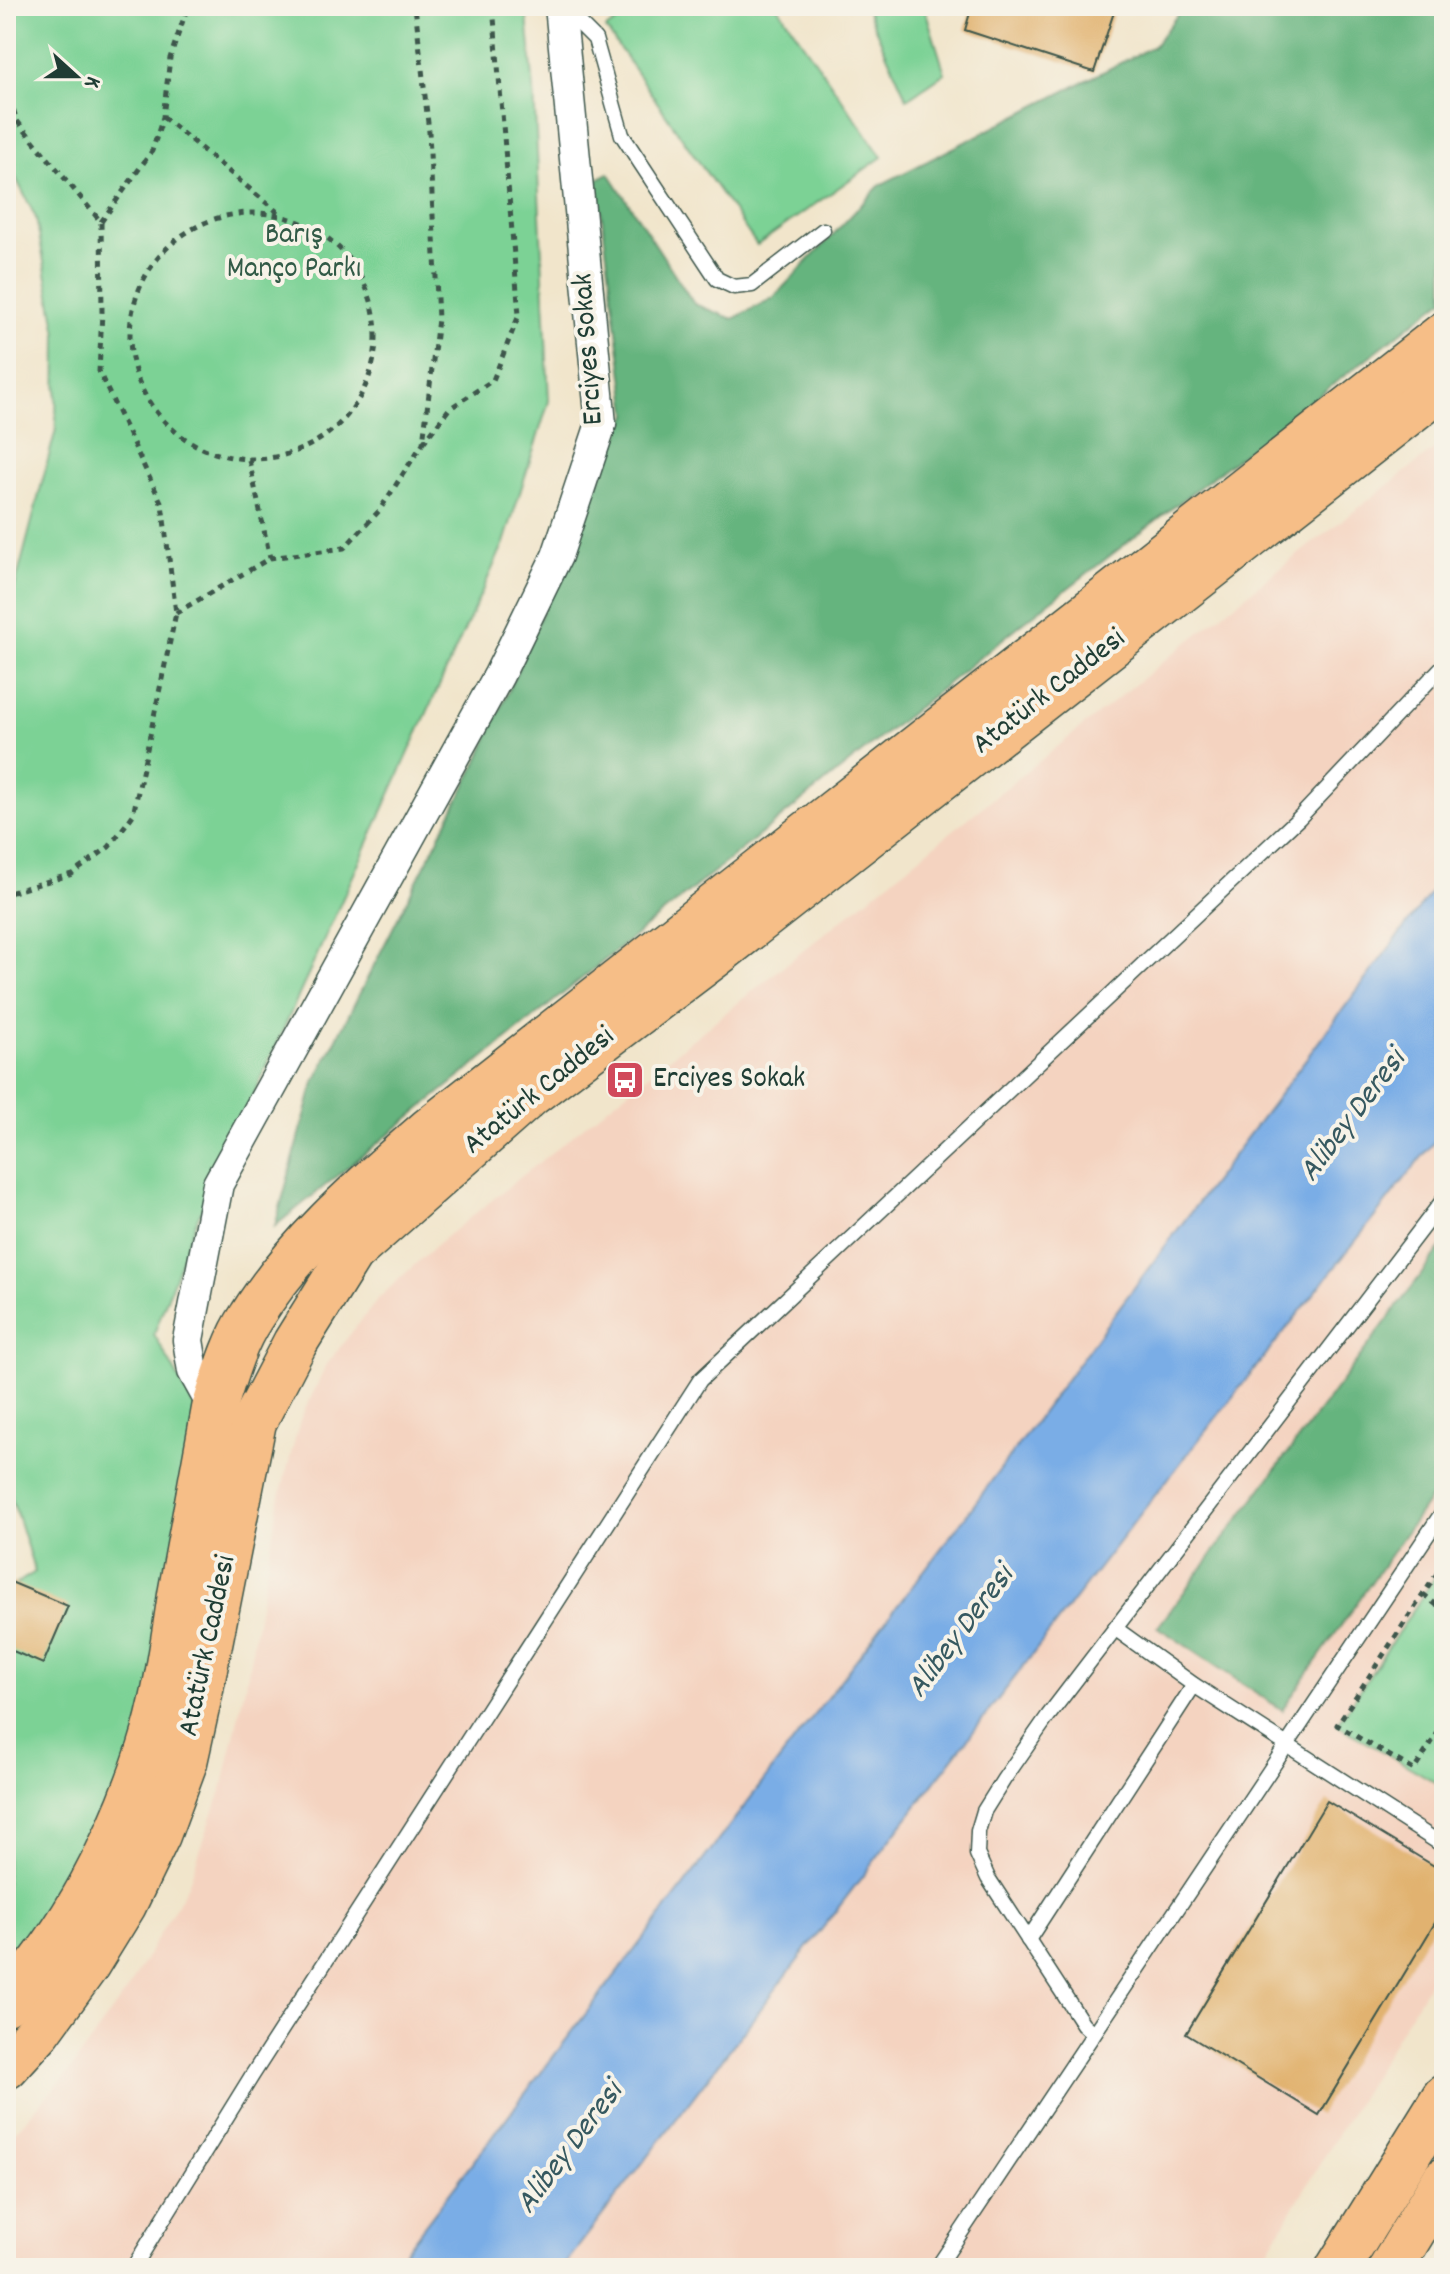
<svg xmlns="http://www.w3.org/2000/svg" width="1450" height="2274" viewBox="0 0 1450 2274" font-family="Dekko,sans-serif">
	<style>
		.built { fill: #f4d3c0 }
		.green { fill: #7cd295; stroke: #4e8864; stroke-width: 2 }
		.forest { fill: #65b47e; stroke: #427859; stroke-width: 2 }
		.water { fill: #7aade6; stroke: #4c758d; stroke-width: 2 }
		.building { fill: #e1b270 }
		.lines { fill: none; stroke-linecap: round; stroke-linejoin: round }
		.service-casing { stroke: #3e564b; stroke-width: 17 }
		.minor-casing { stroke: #3e564b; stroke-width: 33 }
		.primary-casing { stroke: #3e564b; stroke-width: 47 }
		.path { stroke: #3e564b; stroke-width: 5; stroke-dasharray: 6 6; stroke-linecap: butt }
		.service { stroke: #fff; stroke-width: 14 }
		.minor { stroke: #fff; stroke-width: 30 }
		.primary { stroke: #f6be87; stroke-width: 44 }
		.labels { text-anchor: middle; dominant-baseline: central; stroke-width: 8; stroke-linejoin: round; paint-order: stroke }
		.park-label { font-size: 30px; fill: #325b47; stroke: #f7f3e8 }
		.street-label { font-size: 30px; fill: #1f3d34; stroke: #f7f3e8 }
		.poi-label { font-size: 30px; fill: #1f3d34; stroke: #f7f3e8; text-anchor: start }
		.water-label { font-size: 32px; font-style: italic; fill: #365960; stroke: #f7f3e8 }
	</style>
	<rect width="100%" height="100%" fill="#f7f3e8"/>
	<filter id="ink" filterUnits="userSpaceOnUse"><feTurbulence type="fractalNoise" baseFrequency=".0125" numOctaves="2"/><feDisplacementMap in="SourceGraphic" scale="16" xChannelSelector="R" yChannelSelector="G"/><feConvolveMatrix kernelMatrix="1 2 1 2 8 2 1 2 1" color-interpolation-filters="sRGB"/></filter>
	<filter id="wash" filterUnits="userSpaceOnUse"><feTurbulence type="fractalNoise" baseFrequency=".006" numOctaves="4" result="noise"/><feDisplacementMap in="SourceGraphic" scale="32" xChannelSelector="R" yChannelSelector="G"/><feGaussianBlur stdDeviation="1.8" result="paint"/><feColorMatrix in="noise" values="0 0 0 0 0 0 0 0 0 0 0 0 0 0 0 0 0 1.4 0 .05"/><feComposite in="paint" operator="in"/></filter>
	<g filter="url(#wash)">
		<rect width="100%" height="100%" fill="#f1e5cb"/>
		<!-- built -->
		<polygon class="built" points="1444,442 1444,1958 1257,2268 6,2268 6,2141 68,2073 130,1986 188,1885 223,1785 247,1678 278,1504 300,1420 328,1362 379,1298 436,1245 1274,573"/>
		<!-- green -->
		<g class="green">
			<polygon points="6,6 526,6 534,90 549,401 504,543 191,1233 154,1334 196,1410 152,1699 102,1837 6,1977 6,1590 35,1572 6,1480 6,621 56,429 57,333 36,218 6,158"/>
			<polygon points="639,6 777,6 882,157 757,245 606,29"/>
			<polygon points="865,6 924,6 945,73 907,99"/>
			<polygon points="1444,1563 1444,1787 1337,1725"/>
		</g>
		<!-- forest -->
		<g class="forest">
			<polygon points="1184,6 1444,6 1444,299 1020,625 275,1226 314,1083 478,761 628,414 597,179 609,173 694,304 733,319 773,298 880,185 1154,46"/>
			<polygon points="1444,1244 1444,1478 1282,1710 1158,1627"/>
		</g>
		<!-- water -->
		<polygon class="water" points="1444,875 1444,1129 1134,1522 562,2268 392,2268 965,1517 1121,1305"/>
		<g id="blocks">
			<!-- building -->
			<g class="building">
				<polygon points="972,6 1116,6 1094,72 965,30"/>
				<polygon points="6,313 14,345 6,346"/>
				<polygon points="6,375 12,376 8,420 6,420"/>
				<polygon points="6,1580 68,1606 43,1664 6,1648"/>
				<polygon points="1327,1801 1444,1872 1444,1908 1319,2115 1186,2034"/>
			</g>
		</g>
	</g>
	<g filter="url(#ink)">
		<use href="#blocks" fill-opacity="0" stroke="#3e564b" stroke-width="2"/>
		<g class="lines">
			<!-- service casing -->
			<g class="service-casing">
				<g id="service">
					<polyline points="565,9 595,39 622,135 717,279 734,287 752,285 823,230"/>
					<polyline points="1116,1629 1194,1685 1444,1846"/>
					<polyline points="1028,1940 1194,1685"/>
					<polyline points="1093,2033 1083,2024 988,1878 977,1854 978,1831 984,1811 1004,1779 1048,1716 1444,1199"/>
					<polyline points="133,2268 253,2074 700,1380 1299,818 1444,665"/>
					<polyline points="937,2268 1444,1510"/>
				</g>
			</g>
			<!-- minor casing -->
			<g class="minor-casing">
				<polyline id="minor" points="214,1409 193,1371 188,1340 218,1184 499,675 557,556 601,424 560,6"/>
			</g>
			<!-- primary casing -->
			<g class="primary-casing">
				<g id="primary">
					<path d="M 6,2003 C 72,1934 119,1841 149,1750 C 165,1700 172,1647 180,1595 C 191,1533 203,1471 214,1409 C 224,1379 233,1344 251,1317 C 297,1243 365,1186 430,1129 L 1444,334"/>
					<polyline points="6,2067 39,2031 87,1965 124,1905 158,1835 185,1762 199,1699 254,1422 295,1343 351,1253 531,1094 714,956 1444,385"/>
					<polyline points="1338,2268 1444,2097"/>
					<polyline points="1391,2268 1444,2180"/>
				</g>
			</g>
			<!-- path -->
			<g class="path">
				<polyline points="6,87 17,121 101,222 102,312 99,372 162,504 176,613 133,815 109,847 72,874 6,894"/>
				<polyline points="163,117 280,214"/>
				<circle cx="253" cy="336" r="123"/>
				<polyline points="101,222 152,151 163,117 170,58 188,6"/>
				<polyline points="423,443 449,409 493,380 519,315 493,6"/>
				<polyline points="249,460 270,558"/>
				<polyline points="176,613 270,558 344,548 379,511 423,443 438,319 429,132 415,6"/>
				<polyline points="1444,1563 1337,1725 1414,1770 1444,1723"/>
				<polyline points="1423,1594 1444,1611"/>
			</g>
			<!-- service -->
			<use href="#service" class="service"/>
			<!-- minor -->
			<use href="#minor" class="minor"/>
			<!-- primary -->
			<use href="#primary" class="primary"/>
		</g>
	</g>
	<!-- icons -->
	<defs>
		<g id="bus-square" transform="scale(2)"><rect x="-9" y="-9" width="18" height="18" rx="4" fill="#d1495b" stroke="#f7f3e8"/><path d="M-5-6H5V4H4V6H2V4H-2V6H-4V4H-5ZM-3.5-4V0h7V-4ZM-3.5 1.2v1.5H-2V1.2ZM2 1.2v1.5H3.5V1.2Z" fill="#fff"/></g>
	</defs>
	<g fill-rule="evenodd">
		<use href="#bus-square" x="625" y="1080"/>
	</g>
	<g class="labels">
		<!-- park labels -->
		<g class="park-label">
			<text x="294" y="236">Barış<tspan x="294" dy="34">Manço Parkı</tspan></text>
		</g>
		<!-- street labels -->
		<g class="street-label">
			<text transform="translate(590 349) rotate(-94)">Erciyes Sokak</text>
			<text transform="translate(1050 693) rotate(-38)">Atatürk Caddesi</text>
			<text transform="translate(540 1092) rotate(-39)">Atatürk Caddesi</text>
			<text transform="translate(209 1646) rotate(-78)">Atatürk Caddesi</text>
		</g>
		<!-- poi labels -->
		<g class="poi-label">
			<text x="653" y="1080">Erciyes Sokak</text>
		</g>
		<!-- water labels -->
		<g class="water-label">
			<text transform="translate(1354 1117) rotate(-53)">Alibey Deresi</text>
			<text transform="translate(962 1633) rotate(-53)">Alibey Deresi</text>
			<text transform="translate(571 2149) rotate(-53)">Alibey Deresi</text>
		</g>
	</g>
	<!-- margin -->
	<rect width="1450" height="2274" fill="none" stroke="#f7f3e8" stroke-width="32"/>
	<!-- north arrow -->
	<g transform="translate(76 76) rotate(111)" stroke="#f7f3e8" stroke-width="6" paint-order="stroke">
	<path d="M0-6L14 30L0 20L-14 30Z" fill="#1f3d34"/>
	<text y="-12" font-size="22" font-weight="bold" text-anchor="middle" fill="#1f3d34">K</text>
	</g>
</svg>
